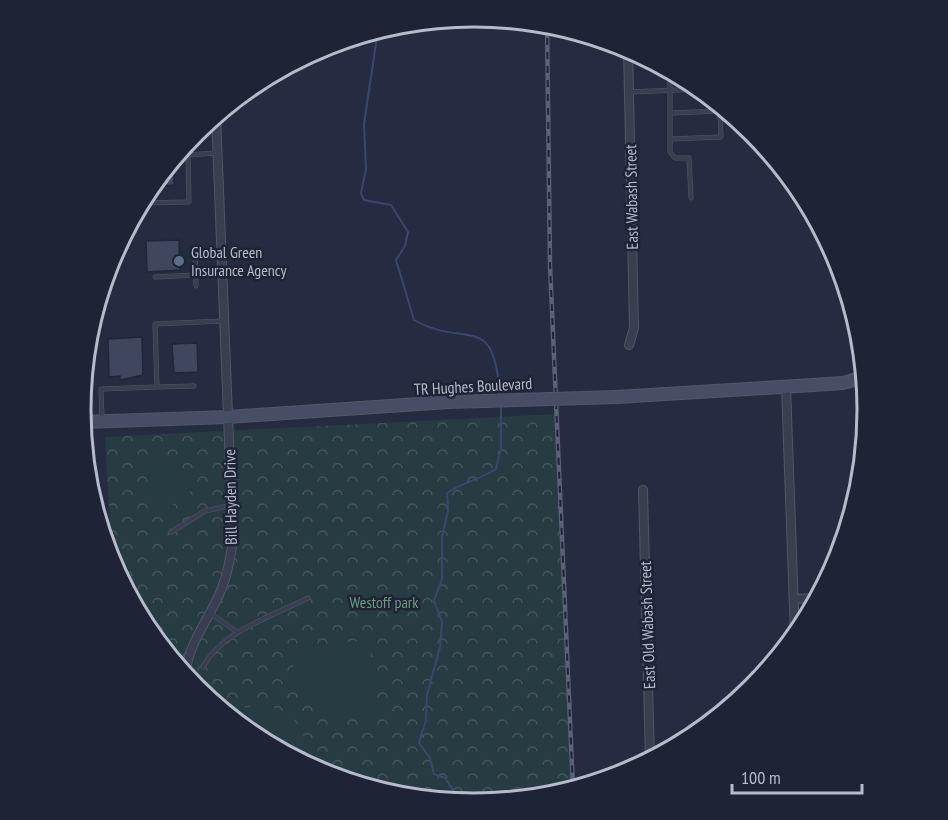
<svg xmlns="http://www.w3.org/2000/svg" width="948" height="820" font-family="'PT Sans Narrow',sans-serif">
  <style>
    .forest { fill: url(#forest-crowns) }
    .garden { fill: #273b42 }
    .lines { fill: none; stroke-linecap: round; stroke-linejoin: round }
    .stream { stroke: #3a476a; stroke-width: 2 }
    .building { fill: #3f475f; stroke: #202638; stroke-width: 1.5 }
    .lane-casing { stroke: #515768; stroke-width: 5 }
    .street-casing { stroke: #515768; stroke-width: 10 }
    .secondary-casing { stroke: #515768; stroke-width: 14 }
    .lane { stroke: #393f50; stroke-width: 4 }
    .street { stroke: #393f50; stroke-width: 8 }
    .secondary { stroke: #474d64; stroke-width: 12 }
    .rail-casing { stroke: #5b6277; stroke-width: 4.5 }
    .rail { stroke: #1e2436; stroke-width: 2; stroke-dasharray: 7; stroke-linecap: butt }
    .secondary-bridge-casing { stroke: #515768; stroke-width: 14; stroke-linecap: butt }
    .secondary-bridge { stroke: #474d64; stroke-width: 12 }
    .service-dot { fill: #5c6f8a; stroke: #1e2436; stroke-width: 2 }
    .labels { text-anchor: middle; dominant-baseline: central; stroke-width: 5; stroke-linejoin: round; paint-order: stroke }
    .street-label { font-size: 16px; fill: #b6bbcb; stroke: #1e2436 }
    .poi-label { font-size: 16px; fill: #b6bbcb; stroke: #1e2436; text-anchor: start }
    .park-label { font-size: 16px; fill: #6c9c7e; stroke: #1e2436 }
    .rim { fill: none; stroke: #b6bbcb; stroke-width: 3 }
  </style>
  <defs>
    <pattern id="forest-crowns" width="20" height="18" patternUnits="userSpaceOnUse" patternTransform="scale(1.5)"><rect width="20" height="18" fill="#273b42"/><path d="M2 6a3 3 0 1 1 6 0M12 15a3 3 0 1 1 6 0" fill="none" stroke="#44555c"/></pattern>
  </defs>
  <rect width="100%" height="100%" fill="#252c41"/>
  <path class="forest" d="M557,414L573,789C406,820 213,752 131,600C125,588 117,576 112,564C108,554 110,539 110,528C108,497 107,467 105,437Z"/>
  <path class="garden" d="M155,457L194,479V488L157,516L152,512L154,506L144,464Z
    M361,640L370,650L377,714L342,716L320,714L305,701L293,676L294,652Z
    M264,705C297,714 305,728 309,761L301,762L255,737L240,725V708Z"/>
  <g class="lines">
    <path class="stream" d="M378,30L364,124L366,169L361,193L364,200L391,205L408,232L405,246L396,260L414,320C468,350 494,309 500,396
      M461,802L445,778L434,774L430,758L419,743L426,720L427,695L440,647L442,622L434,601L442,579V537L448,511L447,493C462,482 480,480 496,469L501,448V405"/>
  </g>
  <path class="building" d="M168,165H174V185L151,186Z
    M179,240L180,270L147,272L146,241Z
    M142,337L143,375L120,380V376L109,377L108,339Z
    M197,343L198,372L174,373L172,344Z"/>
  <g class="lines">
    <g class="lane-casing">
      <path id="lane" d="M670,71V152L675,158H689L691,198
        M630,92L700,89
        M670,139L721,137L720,111L670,113
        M141,203L189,202L188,155L216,153
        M155,277L196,275
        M196,286L195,252L220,250
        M157,387L194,386
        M102,419L101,389L157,387L155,324L223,321
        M171,532L205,511L233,505
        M210,613L237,632
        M203,667C222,631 273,616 308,598"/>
    </g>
    <g class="street-casing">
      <path id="street" d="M628,48L634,328L629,345
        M786,387L795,636
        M643,490L650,760
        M794,599L818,598
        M185,676C188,644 207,622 219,595C227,577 230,559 233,541L216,115"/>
    </g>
    <g class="secondary-casing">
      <path id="secondary" d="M617,397L813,385L843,383L864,377
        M82,422L228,417L448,402"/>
    </g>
    <use href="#lane" class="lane"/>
    <use href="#street" class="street"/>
    <use href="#secondary" class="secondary"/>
    <g class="rail-casing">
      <path id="rail" d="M547,24L550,265L573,789"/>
    </g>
    <use href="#rail" class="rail"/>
    <g class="secondary-bridge-casing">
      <path id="secondary-bridge" d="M448,402L617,397"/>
    </g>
    <use href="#secondary-bridge" class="secondary-bridge"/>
  </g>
  <circle class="service-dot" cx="179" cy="261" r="6"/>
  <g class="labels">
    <g class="street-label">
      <text transform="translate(631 197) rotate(-91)">East Wabash Street</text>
      <text transform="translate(473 386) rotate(-3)">TR Hughes Boulevard</text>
      <text transform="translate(230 497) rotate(-91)">Bill Hayden Drive</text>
      <text transform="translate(647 625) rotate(-92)">East Old Wabash Street</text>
    </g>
    <g class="poi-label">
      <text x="191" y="252">Global Green<tspan x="191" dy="18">Insurance Agency</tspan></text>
    </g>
    <g class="park-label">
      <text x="384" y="602">Westoff park</text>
    </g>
  </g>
  <path d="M0 0H948V820H0ZM91 410a383 383 0 1 1 766 0a383 383 0 1 1-766 0Z" fill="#1e2436" fill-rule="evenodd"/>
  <path class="rim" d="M91 410a383 383 0 1 1 766 0a383 383 0 1 1-766 0Z"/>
  <path d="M732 784v9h130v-9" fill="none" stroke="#b6bbcb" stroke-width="3"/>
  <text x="741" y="784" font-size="18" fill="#b6bbcb" stroke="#1e2436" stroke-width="4.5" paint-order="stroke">100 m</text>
</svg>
